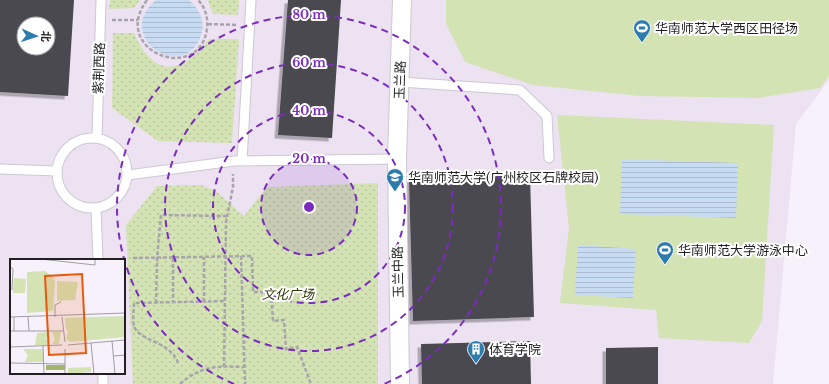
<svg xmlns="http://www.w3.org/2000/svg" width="829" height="384" font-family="'Libre Baskerville','Noto Sans SC',serif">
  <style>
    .built { fill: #ece2f2; fill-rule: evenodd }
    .green { fill: url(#green-dots) }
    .pitch { fill: #d4e3b4 }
    .water { fill: url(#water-rules) }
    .building { fill: #494850; fill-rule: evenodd; filter: url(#shadow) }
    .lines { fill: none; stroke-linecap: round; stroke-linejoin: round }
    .service-casing { stroke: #cdc8d1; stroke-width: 11 }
    .minor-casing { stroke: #cdc8d1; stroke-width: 20 }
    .path { stroke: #a9a5ac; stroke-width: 2.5; stroke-dasharray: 4 2; stroke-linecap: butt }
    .service { stroke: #fff; stroke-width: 9 }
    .minor { stroke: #fff; stroke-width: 18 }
    .ring { fill: none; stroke: #7b2cbf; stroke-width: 2; stroke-dasharray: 7 5 }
    .labels { text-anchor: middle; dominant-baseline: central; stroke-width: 4; stroke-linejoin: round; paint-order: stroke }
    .poi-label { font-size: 13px; fill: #211f22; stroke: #fff; text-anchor: start }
    .street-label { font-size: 13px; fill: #211f22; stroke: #fff }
    .park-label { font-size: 13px; font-style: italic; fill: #2c3700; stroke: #fff }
    .inset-road { fill: none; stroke: #a19da4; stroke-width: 1 }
    .view { fill: #e8590c; fill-opacity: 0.15; stroke: #e8590c; stroke-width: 2 }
    .inset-edge { fill: none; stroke: #211f22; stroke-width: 2 }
    .centre { fill: #7b2cbf; stroke: #fff; stroke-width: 2 }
    .ring-label { font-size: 12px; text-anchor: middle; font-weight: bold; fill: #7b2cbf; stroke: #fff; stroke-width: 4; stroke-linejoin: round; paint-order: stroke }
  </style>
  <defs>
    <pattern id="green-dots" width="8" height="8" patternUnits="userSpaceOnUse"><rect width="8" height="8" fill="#d4e3b4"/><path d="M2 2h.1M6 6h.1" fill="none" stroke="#b6c29a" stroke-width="1.8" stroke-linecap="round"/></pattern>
    <pattern id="water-rules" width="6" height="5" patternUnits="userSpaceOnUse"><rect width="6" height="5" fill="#c7dbf3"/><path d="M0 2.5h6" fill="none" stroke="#abbcd0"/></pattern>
    <filter id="shadow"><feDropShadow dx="-3.5" dy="3.5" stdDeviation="0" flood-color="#0004"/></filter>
  </defs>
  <rect width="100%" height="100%" fill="#f6f1fa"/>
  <path class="built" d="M0,0H829V80L796,124L773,384H0ZM24,24H48V48H24ZM11,260H124V373H11Z"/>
  <path class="green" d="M110,0H140L134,8L109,9Z
    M208,0H239L238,15L213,14Z
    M113,33H134C154,78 181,76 209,39H239L232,143L158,141L112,108Z
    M378,183V384H133L126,225L157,186L201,185L216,191L244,216L267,187Z"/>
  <path class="pitch" d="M446,0H829V76L820,88L758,98L640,96L533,85L465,62L446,24Z
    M557,115L774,125L762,321L749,343L659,338L656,310L560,303L569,228Z"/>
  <path class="water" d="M156,0H189C199,10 206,20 201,35C186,84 111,38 156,0Z
    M622,159L738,163L736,218L620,214Z
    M578,245L636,249L633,298L575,295Z"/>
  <path class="building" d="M0,0H74L68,96L0,92ZM24,24H48V48H24Z
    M288,0H341L332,138L278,135Z
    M530,175L534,317L413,321L409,179Z
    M530,341L531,384H422L421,344Z
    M658,347V384H606V348Z"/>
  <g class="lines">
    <g class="service-casing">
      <path id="service" d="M400,82L520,90L547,116L549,158
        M97,137L101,0
        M57 173a35 35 0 1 1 70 0a35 35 0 1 1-70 0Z
        M242,161L251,0
        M0,169L56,171
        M128,175L234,161L397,159
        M96,208L98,260
        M103,373V384"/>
    </g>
    <g class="minor-casing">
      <path id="minor" d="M400,384L397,159L402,0"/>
    </g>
    <path class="path" d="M147,0C109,51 199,85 207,29C208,18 206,8 198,0
      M112,20H138
      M208,24L237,25
      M241,256L245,384
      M133,258L252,256L253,292H271L273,321L284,320L286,349L297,347L311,384
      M173,258V302
      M204,302V257
      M156,303L157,258L161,215L227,216
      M178,363C171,341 138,341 134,326C132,319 134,310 134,303L225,301
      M224,367L226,222L233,187V174
      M180,384C202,365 217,366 244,367"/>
    <use href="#service" class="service"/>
    <use href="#minor" class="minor"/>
  </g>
  <circle cx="309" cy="207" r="48" fill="#7b2cbf" fill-opacity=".12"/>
  <g class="ring">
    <circle cx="309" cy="207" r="48"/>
    <circle cx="309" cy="207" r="96"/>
    <circle cx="309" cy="207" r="144"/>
    <path d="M234 384A192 192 0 1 1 384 384"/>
  </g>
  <defs>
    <g id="stadium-pin" transform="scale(0.9)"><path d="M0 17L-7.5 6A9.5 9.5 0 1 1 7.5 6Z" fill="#2e7cae" stroke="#fff"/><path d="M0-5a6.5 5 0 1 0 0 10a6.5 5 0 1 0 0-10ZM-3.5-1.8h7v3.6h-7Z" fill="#fff"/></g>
    <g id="university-pin" transform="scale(0.9)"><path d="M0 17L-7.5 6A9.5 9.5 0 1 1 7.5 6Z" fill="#2e7cae" stroke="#fff"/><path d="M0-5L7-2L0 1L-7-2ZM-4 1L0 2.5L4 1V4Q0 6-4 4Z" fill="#fff"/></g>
    <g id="building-pin" transform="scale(0.9)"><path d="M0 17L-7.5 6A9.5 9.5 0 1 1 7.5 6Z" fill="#2e7cae" stroke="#fff"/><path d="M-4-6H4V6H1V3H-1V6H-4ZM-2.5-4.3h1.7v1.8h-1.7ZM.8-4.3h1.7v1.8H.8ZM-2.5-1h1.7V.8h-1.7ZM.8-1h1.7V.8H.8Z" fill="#fff"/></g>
  </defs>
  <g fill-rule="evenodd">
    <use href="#stadium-pin" x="642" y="28"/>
    <use href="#university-pin" x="395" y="177"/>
    <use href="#stadium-pin" x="665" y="250"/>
    <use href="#building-pin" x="476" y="349"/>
  </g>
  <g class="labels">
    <g class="poi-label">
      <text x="655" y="28">华南师范大学西区田径场</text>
      <text x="408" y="177">华南师范大学(广州校区石牌校园)</text>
      <text x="678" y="250">华南师范大学游泳中心</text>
      <text x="489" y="349">体育学院</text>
    </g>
    <g class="street-label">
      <text transform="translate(99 68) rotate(-88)">紫荆西路</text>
      <text transform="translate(400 80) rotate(-88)">玉兰路</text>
      <text transform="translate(398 272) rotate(-91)">玉兰中路</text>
    </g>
    <g class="park-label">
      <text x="288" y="294">文化广场</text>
    </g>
  </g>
  <g transform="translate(10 259)">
    <rect width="115" height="115" fill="#f6f1fa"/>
    <path d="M115,57V78L60,83L56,80L58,72L56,70L55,59ZM39,73L36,79L39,86H25L27,74ZM42,73H51L49,85H42L45,80ZM13,90H33V103H15L18,96ZM81,108V113L58,115V109Z" fill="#d4e3b4"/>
    <path d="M36,106H55V111H36Z" fill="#a2b66e"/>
    <path d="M35,12L43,18L45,23L43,52L17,54V13ZM4,19L16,20L15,34H3ZM47,22L68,23L65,41L47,42Z" fill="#d4e3b4"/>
    <path class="inset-road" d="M30,0L85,6V0M0,8L3,10L2,31M0,58L115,54M4,58V72M18,58L19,72M45,58V46L51,43M52,58L55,83M0,72H53M102,82L105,115M81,84L84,115M58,86L115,81M33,87L34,115M0,88L52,86M55,90V115M103,97L115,96M0,104L55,105"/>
    <path class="view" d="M72,15L76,94L39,96L35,17Z"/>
    <rect width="115" height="115" class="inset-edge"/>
  </g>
  <circle cx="309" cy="207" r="6" class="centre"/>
  <g class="ring-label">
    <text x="309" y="19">80 m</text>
    <text x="309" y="67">60 m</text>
    <text x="309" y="115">40 m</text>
    <text x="309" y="163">20 m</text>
  </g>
  <g transform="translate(36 36) rotate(93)"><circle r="19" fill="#ffffff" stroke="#a6a5a7"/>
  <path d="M0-3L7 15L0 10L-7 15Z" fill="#2e7cae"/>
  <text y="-6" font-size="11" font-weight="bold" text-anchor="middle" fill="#211f22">北</text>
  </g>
</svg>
